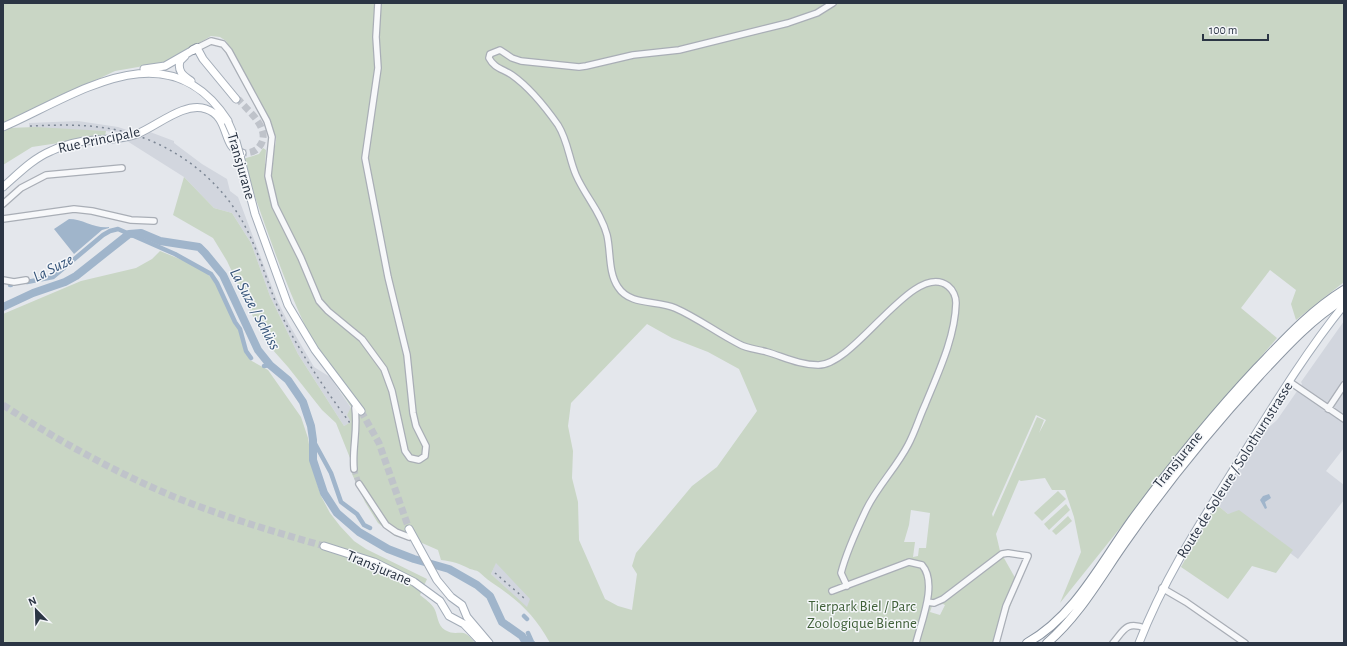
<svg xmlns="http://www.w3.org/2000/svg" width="1347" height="646" font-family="'Alegreya Sans',sans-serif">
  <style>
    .built { fill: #d2d6de }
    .green { fill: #c9d6c5; fill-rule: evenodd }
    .water { fill: #a0b5cb }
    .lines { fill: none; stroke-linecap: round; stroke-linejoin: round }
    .canal { stroke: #a0b5cb; stroke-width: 4.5 }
    .river { stroke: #a0b5cb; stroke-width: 8 }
    .minor-tunnel { stroke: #bfc3ca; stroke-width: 5.5; stroke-dasharray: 5.5 3; stroke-linecap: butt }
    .major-tunnel { stroke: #bfc3ca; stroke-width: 7; stroke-dasharray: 7 3.5; stroke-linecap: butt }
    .minor-casing { stroke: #a9aeb6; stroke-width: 8 }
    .major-casing { stroke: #a3acb8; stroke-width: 9 }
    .highway-casing { stroke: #8b95a2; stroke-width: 10 }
    .minor { stroke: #f7f8fa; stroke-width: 5.5 }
    .major { stroke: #fff; stroke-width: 7 }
    .highway { stroke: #fff; stroke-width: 8 }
    .rail { stroke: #7d8795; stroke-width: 1.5; stroke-dasharray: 2 4; stroke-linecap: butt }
    .major-bridge-casing { stroke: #a3acb8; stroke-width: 9; stroke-linecap: butt }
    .major-bridge { stroke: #fff; stroke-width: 7 }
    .labels { text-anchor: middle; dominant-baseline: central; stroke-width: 3; stroke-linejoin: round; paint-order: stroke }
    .street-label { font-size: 15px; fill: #2b3544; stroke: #f4f6f9 }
    .park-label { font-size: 15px; fill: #406039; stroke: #f4f6f9 }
    .water-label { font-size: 16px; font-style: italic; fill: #355479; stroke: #f4f6f9 }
  </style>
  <rect width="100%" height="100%" fill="#e4e7ec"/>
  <path class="built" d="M78,121L118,127L142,135L150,132L174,141V143L202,164L227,179L230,191L238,197L277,300L289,324L314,367L330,377L351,408L347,415L352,422L344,426L298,354L270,296L251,243L232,213L214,208L184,177L127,141L125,134L106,131L29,128V123Z
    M1344,321V448L1326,471L1344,485V500L1298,559L1290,553L1292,550L1280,541L1234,513L1228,514L1216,504L1269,427L1277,420L1302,384L1301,382Z
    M496,562L531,599L527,608L491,574Z"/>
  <path class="green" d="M3,3H1344V282L1296,320L1291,304L1296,290L1270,270L1241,308L1277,338L1201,427L1060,603L1081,552L1074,517L1065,490H1052L1045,478L1021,481L1019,480L996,534L1000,551L1018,583L998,643H550C534,614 518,600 491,582C486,579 483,575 479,572C476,570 473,570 470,569C461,564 452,561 441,560L438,550L422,543L395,536L378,523L365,502L352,474V463L336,423L322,410L288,367L264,340L227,261L213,238L173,215L184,177L214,208L232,213L251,243L270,296L298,354L344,426L351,422L347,415L351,407C301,335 275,253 246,171L243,159L259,154L263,148L266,150L265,164L271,161C272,154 277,144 276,137L226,41L220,37L211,36L167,62L115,71L3,124ZM647,324L672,338L708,352L739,369L757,411L717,467L692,486L636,553L632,566L637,574L632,610L618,606L605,599L579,540L578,502L572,478L573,451L568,426L571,403ZM1036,415L1046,420L1039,433L1044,420L1037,417L993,517L992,514ZM911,510L930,513L926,548H919L918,556L913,557L915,542H904L909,525ZM496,563L530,599L527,607L491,574ZM943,604L945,605L940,615L930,612L932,606Z
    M35,127L106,131L105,136L32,147L3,165V131L8,128Z
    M160,251L202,268L215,282L240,330L244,350L250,360L268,370L301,417L308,438L313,470L321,496L330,513L340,526L354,541L366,549L427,579L420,595C425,599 431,603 434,608C438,615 437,625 445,630C459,638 462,625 475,643H3V314L81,281L136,268L152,259Z
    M1058,491L1066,499L1042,521L1034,513Z
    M1066,504L1070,510L1049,530L1044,524Z
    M1216,504L1228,514L1239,510L1293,550L1276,573L1252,566L1228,599L1181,567Z
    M1068,516L1072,521L1056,535L1052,531Z"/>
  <path class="water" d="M69,219C83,219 95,229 109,227V228L102,230L74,254L54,229Z
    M1269,494L1271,498L1265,502L1267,508L1265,509L1260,500L1263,496Z"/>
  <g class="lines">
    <path class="canal" d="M27,282L53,277L103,235L110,231L118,229L175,254L211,274L217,283L235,322L240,329L246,351L251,358
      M10,285H11
      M264,366L270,365
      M313,440L331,473L341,502L357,514L364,525L370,528
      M524,616L527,619
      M528,633L532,642
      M522,636L533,643"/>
    <path class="river" d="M3,307L33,293L65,282L76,276L129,234L141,233L160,241L199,247L205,253L223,275L258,350L270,365L288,380L303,402L311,426L313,440V460L324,493L337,513L359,532L388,549L414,559L449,569L477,585L490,596L502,622L522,636L526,643"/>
    <path class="minor-tunnel" d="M354,469L359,484"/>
    <path class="major-tunnel" d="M236,99L239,100C248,111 273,130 259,147C255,152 249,153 243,153
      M3,405C59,441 116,473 177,498C225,517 274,532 324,546
      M361,411L379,443L409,529"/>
    <g class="minor-casing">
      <path id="minor" d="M833,3L817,13L788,23L679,50L633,55L586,66L579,67L521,61L512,58L500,50L490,54L489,58C494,68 503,69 512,75C529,87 546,108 558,125C568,141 569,159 576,175C585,196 601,212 607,235C611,252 608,272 618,287C630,306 657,300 675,308C698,318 717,333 739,344C748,349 757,349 767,352C784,357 800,365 818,365C855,366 914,259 948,286C953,290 956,297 956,303C955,338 938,373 925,405C919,418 915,432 908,445C896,468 877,487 866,510C857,529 846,553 841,573L847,586
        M197,48L211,41L223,44L229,51L267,121L272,137L268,176L275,206L301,258L319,301L328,311L362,339L384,369L392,391L405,451L410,458L419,460L425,456L426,446L416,426L413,413L407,355L388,277L365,158L378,68L376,37L378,3
        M3,204L21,188L46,175L122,168
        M3,219L74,209L92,211L131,220L154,221
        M3,280L14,282L26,280
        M1290,382L1344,419
        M1328,409L1344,385
        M354,469C352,448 358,431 355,408
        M359,484L386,525L396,532L409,537
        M1162,588L1186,602L1245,643
        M832,591L909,562L922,565C938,583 921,622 916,643
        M927,602L934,603L943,599L1002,554L1008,553L1028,556L1006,606L996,643
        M1113,643C1124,630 1126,621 1145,628"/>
    </g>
    <g class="major-casing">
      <path id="major" d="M197,48L203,59L236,99
        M185,56L180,61C177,72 184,76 191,81
        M144,69L165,66L193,50
        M3,127C76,95 168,27 228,121
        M240,156L255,214L288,305L315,350L361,411
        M3,187C18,174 32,159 51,151C65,144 80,141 95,140C109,139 124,139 137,134C157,126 185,101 206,109C231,117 221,148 242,153
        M409,529L437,580L451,597L462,605L467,617L489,643
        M324,546L374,562L414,582L440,601L449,616L464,624L482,643
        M1139,643C1164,578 1202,520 1239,461C1272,408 1305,353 1344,305"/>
    </g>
    <g class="highway-casing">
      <path id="highway" d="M193,50L197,48
        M1027,643C1075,616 1101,563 1132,520C1171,467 1212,416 1257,368C1284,340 1310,311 1344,290
        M1047,643C1081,614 1102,574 1128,538C1168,481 1212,427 1259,376C1285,348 1311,319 1344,299"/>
    </g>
    <use href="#minor" class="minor"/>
    <use href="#major" class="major"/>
    <use href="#highway" class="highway"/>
    <path class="rail" d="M30,126C55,125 81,124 106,128C165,137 219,175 246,228C260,255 267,283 279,310C298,350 324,388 350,423
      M495,573L524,598"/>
    <g class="major-bridge-casing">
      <path id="major-bridge" d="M228,122L235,138L240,156"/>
    </g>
    <use href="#major-bridge" class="major-bridge"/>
  </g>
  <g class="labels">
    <g class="street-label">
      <text transform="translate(99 140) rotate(-12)">Rue Principale</text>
      <text transform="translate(241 166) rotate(74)">Transjurane</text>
      <text transform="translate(1178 460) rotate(-51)">Transjurane</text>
      <text transform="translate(1235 470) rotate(-58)">Route de Soleure / Solothurnstrasse</text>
      <text transform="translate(379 568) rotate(23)">Transjurane</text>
    </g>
    <g class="park-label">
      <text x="862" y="606">Tierpark Biel / Parc<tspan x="862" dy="17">Zoologique Bienne</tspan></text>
    </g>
    <g class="water-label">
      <text transform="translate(53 268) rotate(-27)">La Suze</text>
      <text transform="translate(255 309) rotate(62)">La Suze / Schüss</text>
    </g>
  </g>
  <rect width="1347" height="646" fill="none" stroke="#2b3544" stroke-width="8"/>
  <g transform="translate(36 610) rotate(337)" stroke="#f4f6f9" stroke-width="3" paint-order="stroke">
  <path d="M0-3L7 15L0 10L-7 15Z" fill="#2b3544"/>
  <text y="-6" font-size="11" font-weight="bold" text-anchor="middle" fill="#2b3544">N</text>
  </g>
  <path d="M1203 34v6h65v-6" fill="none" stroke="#2b3544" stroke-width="2"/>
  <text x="1209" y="34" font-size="12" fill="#2b3544" stroke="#f4f6f9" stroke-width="3" paint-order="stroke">100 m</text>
</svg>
